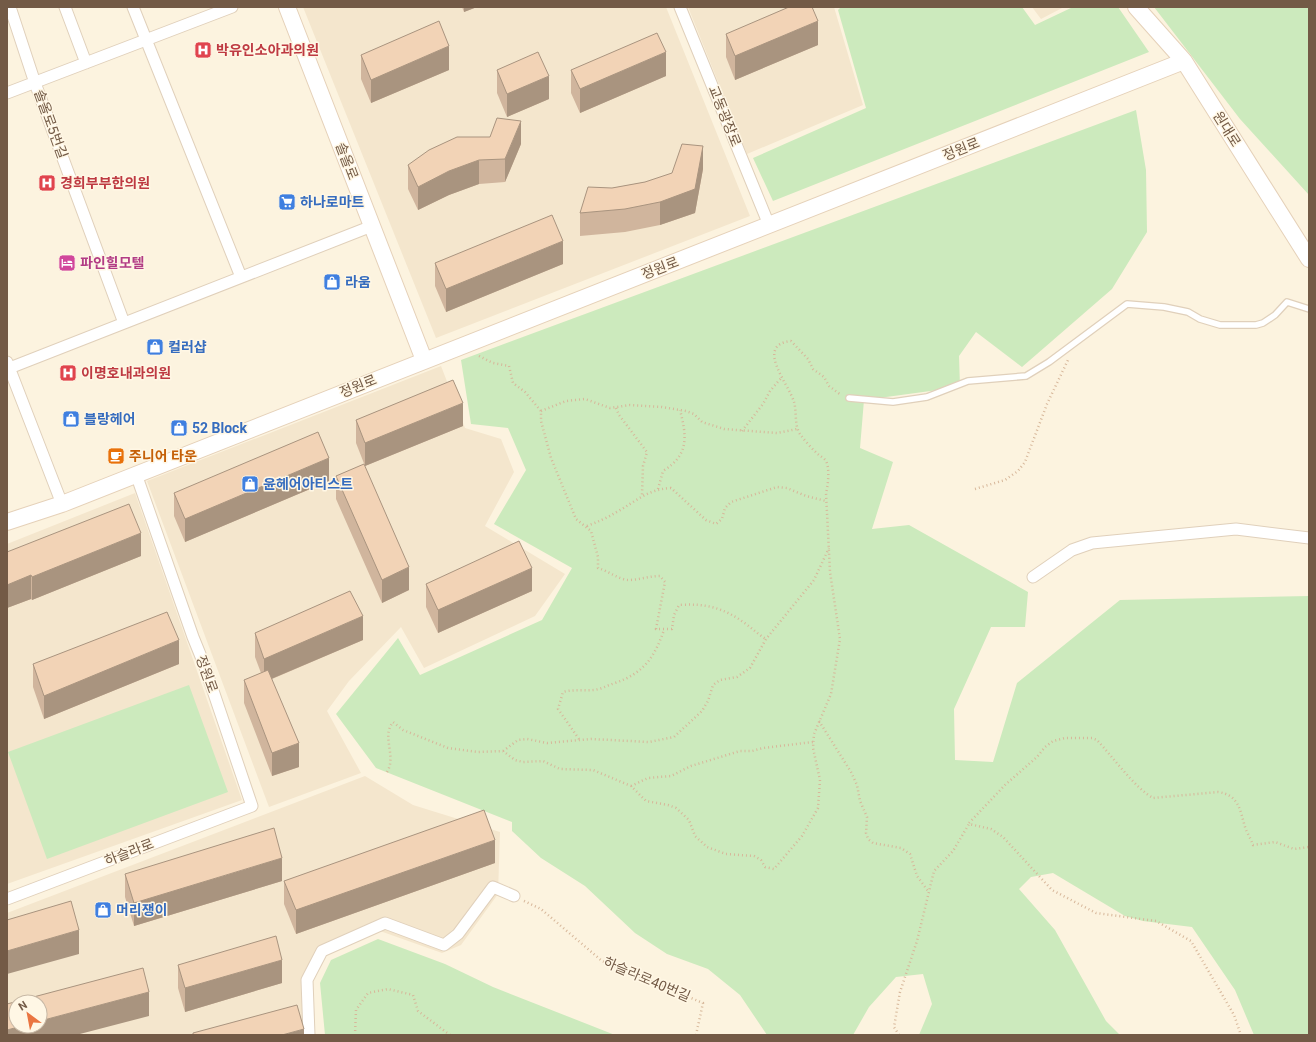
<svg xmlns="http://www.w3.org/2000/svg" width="1316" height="1042" font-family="Roboto,'Noto Sans KR',sans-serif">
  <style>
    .residential { fill: #f4e6cd; fill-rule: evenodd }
    .green { fill: #cceabd }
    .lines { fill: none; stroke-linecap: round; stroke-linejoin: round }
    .lane-casing { stroke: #e0d0bb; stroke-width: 8 }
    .street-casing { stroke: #e0d0bb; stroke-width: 13 }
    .secondary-casing { stroke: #e5d1b9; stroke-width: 18 }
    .path { stroke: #d7b79a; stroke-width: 2.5; stroke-dasharray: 1 3; stroke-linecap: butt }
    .lane { stroke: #fff; stroke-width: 5.5 }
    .street { stroke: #fff; stroke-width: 11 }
    .secondary { stroke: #fff; stroke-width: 16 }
    .wall { fill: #d0b59d }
    .shaded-wall { fill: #a9947f }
    .building { fill: #f2d3b6; stroke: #a9947f }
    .labels { text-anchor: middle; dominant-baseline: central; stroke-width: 3; stroke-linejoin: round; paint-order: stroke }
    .health-label { font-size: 14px; font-weight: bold; fill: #be3a42; stroke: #fff7e5; text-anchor: start }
    .street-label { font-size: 14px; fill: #735a46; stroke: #fff7e5 }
    .shop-label { font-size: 14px; font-weight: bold; fill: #366cbe; stroke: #fff7e5; text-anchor: start }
    .hotel-label { font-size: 14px; font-weight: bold; fill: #b23c85; stroke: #fff7e5; text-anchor: start }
    .food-label { font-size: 14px; font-weight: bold; fill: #c56008; stroke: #fff7e5; text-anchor: start }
  </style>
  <rect width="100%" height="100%" fill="#fcf3df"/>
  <path class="residential" d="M303,7H666L750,216L436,338Z
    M688,7H834L863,105L747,154Z
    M1032,7H1064L1041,19Z
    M441,366L465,428L501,439L514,472L485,526L565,574L535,616L424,668L401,627L349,681L327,711L361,773L269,807L147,481Z
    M135,493L242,800L7,884V544Z
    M365,776L413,805L500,832L498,894L461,945L442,953L380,931L348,943L325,954L313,978L315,1035H7V913ZM16,1002H40V1026H16Z"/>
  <path class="green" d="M841,7H1022L1035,25L1073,7H1118L1149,52L773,201L753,158L866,108L838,10Z
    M1154,7H1309V195L1240,119Z
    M1136,110L1146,170L1147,232L1112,289L1022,367L976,332L959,356L960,387L864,400L860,448L893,462L872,529L909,525L1028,592L1025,627H991L954,709L955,760L993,762L1017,683L1120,600L1309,596V1035H1254L1235,990L1192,927L1143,921L1125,916L1053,873L1031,877L1019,889L1055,930L1106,1021L1120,1035H919L932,1004L923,974L896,977L869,1007L853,1035H767L740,995L708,969L667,954L635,933L585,886L541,858L512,831V822L376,768L336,714L398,638L420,675L542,620L572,568L494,524L526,470L508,428L471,424L461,360Z
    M189,685L228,792L47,859L8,752Z
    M378,939L445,964L493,987L615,1035H325L320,983L331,960Z"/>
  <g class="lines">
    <g class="lane-casing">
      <path id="lane" d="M849,398L893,402L927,397L968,381L1026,376L1049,362L1127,304L1164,307L1188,312L1200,319L1220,325H1256L1263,323L1275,315L1287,302L1309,309"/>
    </g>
    <g class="street-casing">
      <path id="street" d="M10,7L35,83L124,323
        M65,7L86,63
        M133,7L241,277
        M680,7L769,225
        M7,93L232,7
        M7,362L62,504
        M7,369L372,226
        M1033,577L1072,550L1092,543L1236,529L1309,538
        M7,899L252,806L204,664L193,637L136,474
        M309,1035L307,980L322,951L385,923L444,945L458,934L493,887L514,896"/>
    </g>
    <g class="secondary-casing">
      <path id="secondary" d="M287,7L424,360
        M1136,7L1184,61L1309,259
        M7,522L62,504L1184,61"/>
    </g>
    <path class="path" d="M479,356L493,363L509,366L513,383L525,392L541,411V421L551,458L576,519L591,531L598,557V568C608,571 618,579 628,580C639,580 649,576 660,576L665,582L656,629H672L674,615L679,605C706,603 724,608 746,624C753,629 759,635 766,639
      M616,408L619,415L647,452L643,466L642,495
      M541,411L566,401L585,399L610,408L630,405L662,407L686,411L694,414L702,422L724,429L777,433L797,429
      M742,431L763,404L770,391L782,377
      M658,489L663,471C689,455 687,437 680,410
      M975,489L1005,480L1018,471L1025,462L1047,404L1068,360
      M587,526C597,522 607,518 615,513C635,502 648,489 671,488L706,520L716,524L722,519L725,508L731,502L777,487L787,488L806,496L826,501
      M819,721L851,772L857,785L860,801L867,817L866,833L868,839L873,843L901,848L910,854L917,876L928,891
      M579,739L558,709L563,692C574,689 584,691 594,690C602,689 608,685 615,683C644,673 654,658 664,630
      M503,751L518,740L527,739L547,743L591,739L649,742L674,737L702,711L708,701L713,685L720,680L737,677L750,668L766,639L814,580L829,548
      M387,772C397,756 381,737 393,722L403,730L448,748L478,752L503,751L515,760L523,762L543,761L560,769L593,770L631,786L646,801L668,805L676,808L689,820L695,836L707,847L726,854L754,856L761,860L765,867L774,869L802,836L818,808L820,780L813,748L814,734L831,694L840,639L830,572L826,493C828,486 830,468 826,461C824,458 820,456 819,455C812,449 805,441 800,434C794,425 797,412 794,402C789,384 754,345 791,341L808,359L813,369L824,377L829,386L841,395
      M631,786L648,778L671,776L691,766L740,751H752L763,748L813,742
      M969,823L1005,785L1037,757L1045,747L1053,741L1065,738H1092L1097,740C1112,756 1135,788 1153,798L1218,792C1239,795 1240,810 1245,827C1247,833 1251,839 1253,845L1275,842L1294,849L1309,847
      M524,901L541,909L602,961L703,1003L696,1035
      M355,1035L356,1010L368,993L388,989L413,995L418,1011L450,1035
      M899,1035L894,1027L900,992L917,941L934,871L953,851L969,824L991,829L1003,837L1052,890L1096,913L1156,921L1191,941L1234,1015L1241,1035"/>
    <use href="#lane" class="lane"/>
    <use href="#street" class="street"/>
    <use href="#secondary" class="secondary"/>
  </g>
  <path class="wall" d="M462,7H477L464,12Z
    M726,34L818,45L735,80L726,57Z
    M361,55L449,70L371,103L361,79Z
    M497,70L549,99L507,117L497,93Z
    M571,70L666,76L580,113L571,93Z
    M521,144L505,182L479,184L449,195L418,210L408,189V165Z
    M703,169L695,213L660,225L625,232L580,236V213L612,188L645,182Z
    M435,263L563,264L446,312L435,286Z
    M356,420L463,426L365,466L356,443Z
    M336,476L409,590L382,603L336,499Z
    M329,481L185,542L174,516V493Z
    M7,552L141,556L32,600L31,599L7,608Z
    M426,584L532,591L438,633L426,607Z
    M255,633L363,640L272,679L299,767L272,776L244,703V680L261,673L255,657Z
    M33,664H179L44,719L33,687Z
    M495,863L296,934L284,904V881Z
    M125,874L282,881L134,926L125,897Z
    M178,965L282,983L185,1012L178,988Z"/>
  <path class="shaded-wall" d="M464,7H477L464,12Z
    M818,21V45L735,80V56Z
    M449,46V70L371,103V80Z
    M666,52V76L580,113V89Z
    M549,76V99L507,117V94Z
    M521,121V144L505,182V159Z
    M703,146V169L695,213L660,225V202Z
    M479,160V184L449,195L418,210V187L449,171Z
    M563,241V264L446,312V289Z
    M463,403V426L365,466V443Z
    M329,458V481L185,542V519Z
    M141,533V556L32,600V577Z
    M409,567V590L382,603V580Z
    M532,568V591L438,633V610Z
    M31,575V599L7,608V585Z
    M363,616V640L264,682V659Z
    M179,640V664L44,719V696Z
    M299,743V767L272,776V753Z
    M495,840V863L296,934V910Z
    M282,858V881L134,926V903Z
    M79,930V954L7,974V951Z
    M282,960V983L185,1012V988Z
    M149,992V1016L76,1035H7V1030L22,1026H40V1021Z
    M304,1029V1035H282Z"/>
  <path class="building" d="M789,7H812L818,21L735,56L726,34Z
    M439,21L449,46L371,80L361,55Z
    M657,33L666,52L580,89L571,70Z
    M538,52L549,76L507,94L497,70Z
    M497,118L521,121L505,159L479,160L449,171L418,187L408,165L429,150L457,137H490Z
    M682,144L703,146L695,189L660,202L625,209L580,213L588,187L612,188L645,182L672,173Z
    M552,215L563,241L446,289L435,263Z
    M453,380L463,403L365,443L356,420Z
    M318,432L329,458L185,519L174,493Z
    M364,464L409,567L382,580L336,476Z
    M129,504L141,533L32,577L31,575L7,585V552Z
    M519,541L532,568L438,610L426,584Z
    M350,591L363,616L264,659L255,633Z
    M167,612L179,640L44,696L33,664Z
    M268,670L299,743L272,753L244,680Z
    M484,810L495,840L296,910L284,881Z
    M274,828L282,858L134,903L125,874Z
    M71,901L79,930L7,951V920Z
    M276,936L282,960L185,988L178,965Z
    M143,968L149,992L40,1021V1002H16V1026H22L7,1030V1004Z
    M297,1005L304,1029L282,1035H193V1033Z"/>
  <defs>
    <g id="hospital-square" transform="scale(0.9)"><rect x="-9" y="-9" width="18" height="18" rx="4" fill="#e0444e" stroke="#fff7e5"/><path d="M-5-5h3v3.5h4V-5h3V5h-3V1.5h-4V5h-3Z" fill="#fff"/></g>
    <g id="supermarket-square" transform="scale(0.9)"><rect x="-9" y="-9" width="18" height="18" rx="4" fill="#3f7fe0" stroke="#fff7e5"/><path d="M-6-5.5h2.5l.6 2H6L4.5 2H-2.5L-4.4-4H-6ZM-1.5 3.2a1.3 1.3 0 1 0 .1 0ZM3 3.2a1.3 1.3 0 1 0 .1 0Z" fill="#fff"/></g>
    <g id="hotel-square" transform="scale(0.9)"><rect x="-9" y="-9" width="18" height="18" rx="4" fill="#d1479c" stroke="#fff7e5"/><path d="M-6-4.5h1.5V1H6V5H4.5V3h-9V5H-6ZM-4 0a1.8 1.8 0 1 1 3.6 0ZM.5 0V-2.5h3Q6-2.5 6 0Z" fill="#fff"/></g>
    <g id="shop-square" transform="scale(0.9)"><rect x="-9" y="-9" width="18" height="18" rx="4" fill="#3f7fe0" stroke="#fff7e5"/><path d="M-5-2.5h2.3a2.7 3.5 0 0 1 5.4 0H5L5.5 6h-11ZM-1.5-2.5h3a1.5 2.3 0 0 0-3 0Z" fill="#fff"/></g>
    <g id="cafe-square" transform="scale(0.9)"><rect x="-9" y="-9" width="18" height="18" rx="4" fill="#e8710a" stroke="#fff7e5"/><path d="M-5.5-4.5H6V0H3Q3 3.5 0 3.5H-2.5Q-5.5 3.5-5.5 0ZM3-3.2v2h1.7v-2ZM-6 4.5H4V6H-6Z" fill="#fff"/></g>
  </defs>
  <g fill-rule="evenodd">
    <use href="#hospital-square" x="203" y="50"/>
    <use href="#hospital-square" x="47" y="183"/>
    <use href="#supermarket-square" x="287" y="202"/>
    <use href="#hotel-square" x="67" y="263"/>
    <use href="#shop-square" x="332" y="282"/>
    <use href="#shop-square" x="155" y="347"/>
    <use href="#hospital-square" x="68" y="373"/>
    <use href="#shop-square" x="71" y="419"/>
    <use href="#shop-square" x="179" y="428"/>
    <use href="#cafe-square" x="116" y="456"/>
    <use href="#shop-square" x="250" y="484"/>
    <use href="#shop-square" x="103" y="910"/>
  </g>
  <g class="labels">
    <g class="health-label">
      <text x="216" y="50">박유인소아과의원</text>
      <text x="60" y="183">경희부부한의원</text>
      <text x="81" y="373">이명호내과의원</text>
    </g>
    <g class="street-label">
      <text transform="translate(725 116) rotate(68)">교동광장로</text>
      <text transform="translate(51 124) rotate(70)">솔올로5번길</text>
      <text transform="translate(1227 129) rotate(58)">원대로</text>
      <text transform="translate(961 149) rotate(-22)">정원로</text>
      <text transform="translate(347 161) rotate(69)">솔올로</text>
      <text transform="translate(660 268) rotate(-21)">정원로</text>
      <text transform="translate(358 386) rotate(-22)">정원로</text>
      <text transform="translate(207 674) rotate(70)">정원로</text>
      <text transform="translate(129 852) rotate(-21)">하슬라로</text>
      <text transform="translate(647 979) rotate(23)">하슬라로40번길</text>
    </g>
    <g class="shop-label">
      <text x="300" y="202">하나로마트</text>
      <text x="345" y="282">라움</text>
      <text x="168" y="347">컬러샵</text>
      <text x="84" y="419">블랑헤어</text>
      <text x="192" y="428">52 Block</text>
      <text x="263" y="484">윤헤어아티스트</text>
      <text x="116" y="910">머리쟁이</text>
    </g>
    <g class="hotel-label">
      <text x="80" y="263">파인힐모텔</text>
    </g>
    <g class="food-label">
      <text x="129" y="456">주니어 타운</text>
    </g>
  </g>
  <rect width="1316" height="1042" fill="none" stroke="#735a46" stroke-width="16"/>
  <g transform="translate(28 1014) rotate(328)"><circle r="19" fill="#fff7e5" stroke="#c7b8a5"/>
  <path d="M0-3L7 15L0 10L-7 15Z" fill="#ea7540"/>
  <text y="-6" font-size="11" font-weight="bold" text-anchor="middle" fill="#735a46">N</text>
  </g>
</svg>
